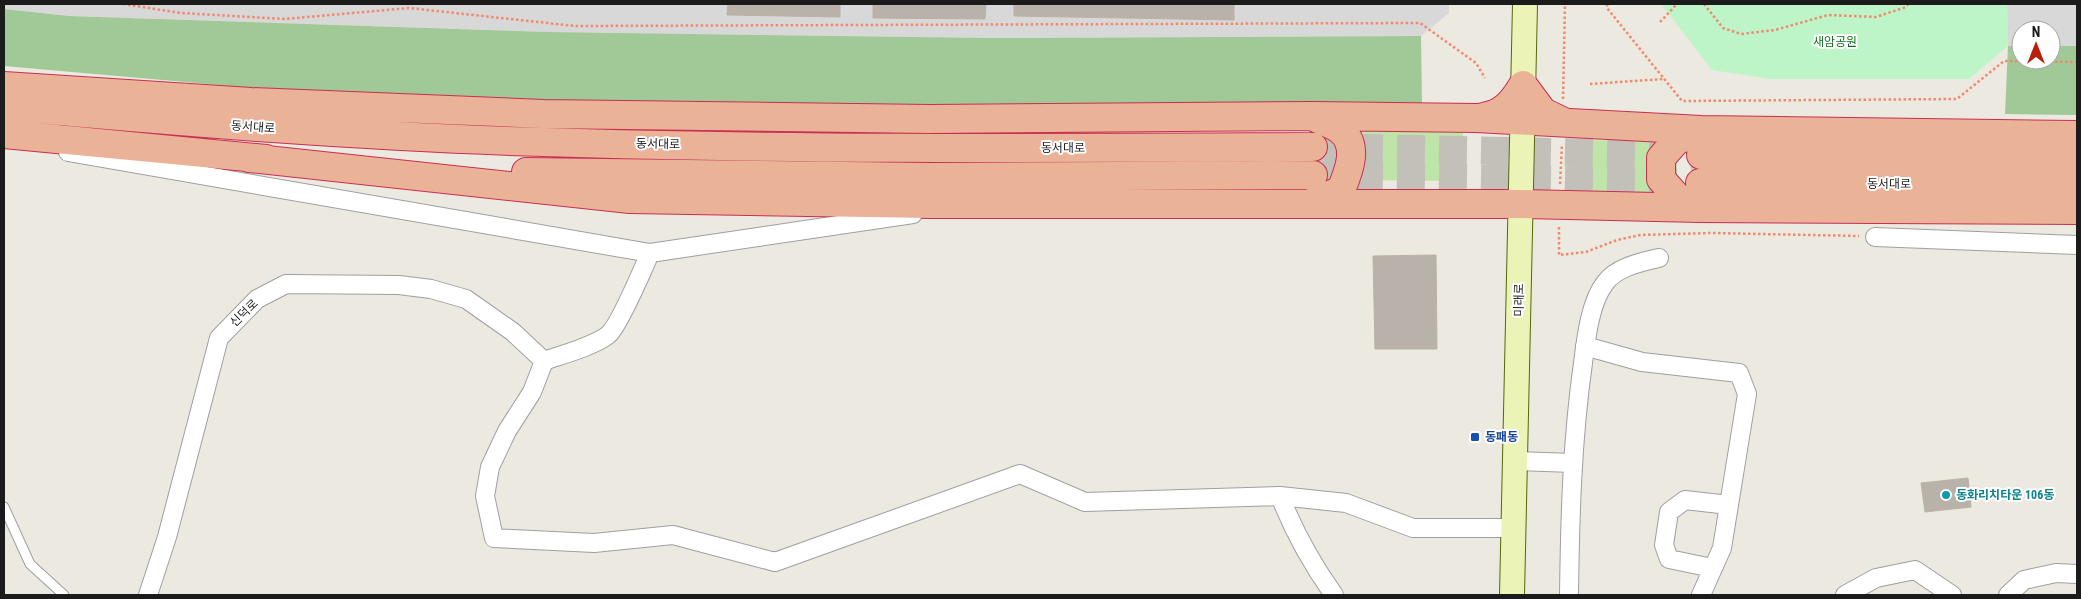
<svg xmlns="http://www.w3.org/2000/svg" width="2081" height="599" font-family="'Roboto Condensed','Noto Sans KR',sans-serif">
  <style>
    .residential { fill: #d9d8d8 }
    .grass { fill: #bfe4a8 }
    .forest { fill: #a1c997 }
    .park { fill: #bef5c8 }
    .building { fill: #b8b2aa; stroke: #bcb1a4 }
    .lines { fill: none; stroke-linecap: round; stroke-linejoin: round }
    .trunk-tunnel { stroke: #c2c0b9; stroke-width: 28; stroke-dasharray: 28 14; stroke-linecap: butt }
    .service-casing { stroke: #9f9f9f; stroke-width: 11 }
    .minor-casing { stroke: #9f9f9f; stroke-width: 20 }
    .secondary-casing { stroke: #54680b; stroke-width: 26 }
    .trunk-casing { stroke: #c92e53; stroke-width: 30 }
    .path { stroke: #f0896d; stroke-width: 2.5; stroke-dasharray: 2.5 2.5; stroke-linecap: butt }
    .service { stroke: #fff; stroke-width: 9 }
    .minor { stroke: #fff; stroke-width: 18 }
    .secondary { stroke: #ebf4b6; stroke-width: 24 }
    .trunk { stroke: #eab297; stroke-width: 28 }
    .transit-dot { fill: #1a4fb4; stroke: #fff; stroke-width: 2 }
    .culture-dot { fill: #0f9aa8; stroke: #fff; stroke-width: 2 }
    .labels { text-anchor: middle; dominant-baseline: central; stroke-width: 4; stroke-linejoin: round; paint-order: stroke }
    .park-label { font-size: 12px; fill: #127023; stroke: #fff }
    .street-label { font-size: 12px; fill: #1b1b1b; stroke: #fff }
    .transit-label { font-size: 12px; font-weight: bold; fill: #164399; stroke: #fff; text-anchor: start }
    .culture-label { font-size: 12px; font-weight: bold; fill: #0d838f; stroke: #fff; text-anchor: start }
  </style>
  <rect width="100%" height="100%" fill="#ece9e0"/>
  <path class="residential" d="M4,4H1449V13L1421,36L993,38L547,32L69,16L4,9Z
    M2007,4H2077V46H2051V30H2021V46H2008Z"/>
  <path class="grass" d="M1350,125L1463,130V181L1360,180Z
    M1571,140L1654,141L1650,156L1663,202L1570,200Z"/>
  <path class="forest" d="M4,9L69,16L548,32L993,38L1421,36L1422,105L547,104L299,92L4,66Z
    M2008,46H2021V60H2051V46H2077V115L2005,114Z"/>
  <path class="park" d="M1661,4H2007L2008,46L1969,79H1770L1712,70Z"/>
  <path class="building" d="M728,4H840V17L727,15Z
    M873,4H986L985,19L873,18Z
    M1014,4H1234V20L1014,16Z
    M1436,255L1437,349H1375L1373,256Z
    M1968,478L1971,507L1925,512L1921,483Z"/>
  <g class="lines">
    <path class="trunk-tunnel" d="M1313,147L1701,155
      M1313,175L1700,183"/>
    <g class="service-casing">
      <path id="service" d="M4,507L30,564L64,595"/>
    </g>
    <g class="minor-casing">
      <path id="minor" d="M68,152L650,253L913,214
        M1875,237L2077,245
        M1585,346L1642,362L1739,373L1747,394L1729,505L1722,548L1701,595
        M544,361L532,392L507,431L490,467L485,496L494,538L594,543L673,535L775,562L1020,474L1085,502L1280,496L1346,503L1413,528H1515
        M544,361C561,355 594,346 608,335C619,326 643,269 650,253
        M1516,461L1573,463
        M1280,496C1294,532 1312,564 1334,595
        M1712,568L1669,559L1664,545L1669,512L1685,500L1729,505
        M148,595L167,537L219,338L257,299L286,284L399,285L431,289L466,299L513,332L544,361
        M1569,595C1570,518 1572,440 1583,363C1586,339 1590,302 1605,283C1616,267 1642,262 1659,258
        M1845,595L1876,578L1915,570L1952,595
        M2008,595L2024,580L2056,573L2077,574"/>
    </g>
    <g class="secondary-casing">
      <path id="secondary" d="M1512,595L1525,4"/>
    </g>
    <g class="trunk-casing">
      <path id="trunk" d="M4,86L251,102L544,114L930,119L1313,116L1476,118L1701,130L2077,135
        M4,106C183,122 363,137 543,142C799,150 1057,148 1313,147
        M1483,117C1503,114 1512,103 1523,85L1543,112L1562,121
        M4,134L266,159
        M1701,155L2077,158
        M249,158L630,199L930,204H1520L1700,208L2077,210
        M526,172L929,177L1313,175
        M1700,183L2077,186
        M1313,202L1341,190C1349,171 1360,144 1339,129C1332,124 1322,121 1314,117
        M1700,208L1677,197L1661,179V158L1676,141L1701,130"/>
    </g>
    <path class="path" d="M123,4L181,13L285,19L409,8L575,26L1420,23L1476,63L1485,78
      M1607,4V8L1682,101L1957,99L2004,61L2077,62
      M1704,4L1723,28L1741,34L1775,30L1828,15L1876,17L1906,7L1908,4
      M1660,22L1677,4
      M1590,84L1663,79
      M1563,99L1565,4
      M1560,184L1562,144
      M1559,227V255L1586,252L1617,240L1640,235L1712,233L1859,236"/>
    <use href="#service" class="service"/>
    <use href="#minor" class="minor"/>
    <use href="#secondary" class="secondary"/>
    <use href="#trunk" class="trunk"/>
  </g>
  <rect class="transit-dot" x="1470" y="432" width="10" height="10" rx="2.5"/>
  <circle class="culture-dot" cx="1946" cy="495" r="5"/>
  <g class="labels">
    <g class="park-label">
      <text x="1835" y="42">새암공원</text>
    </g>
    <g class="street-label">
      <text transform="translate(253 127) rotate(4)">동서대로</text>
      <text transform="translate(658 144) rotate(1)">동서대로</text>
      <text x="1063" y="148">동서대로</text>
      <text x="1889" y="184">동서대로</text>
      <text transform="translate(1519 300) rotate(-89)">미래로</text>
      <text transform="translate(244 313) rotate(-44)">신덕로</text>
    </g>
    <g class="transit-label">
      <text x="1485" y="437">동패동</text>
    </g>
    <g class="culture-label">
      <text x="1956" y="495">동화리치타운 106동</text>
    </g>
  </g>
  <rect width="2081" height="599" fill="none" stroke="#1b1b1b" stroke-width="10"/>
  <g transform="translate(2036 45)"><circle r="24" fill="#ffffff" stroke="#a4a4a4"/>
  <path d="M0-4L9 19L0 12L-9 19Z" fill="#b91f0c"/>
  <text y="-8" font-size="14" font-weight="bold" text-anchor="middle" fill="#1b1b1b">N</text>
  </g>
</svg>
